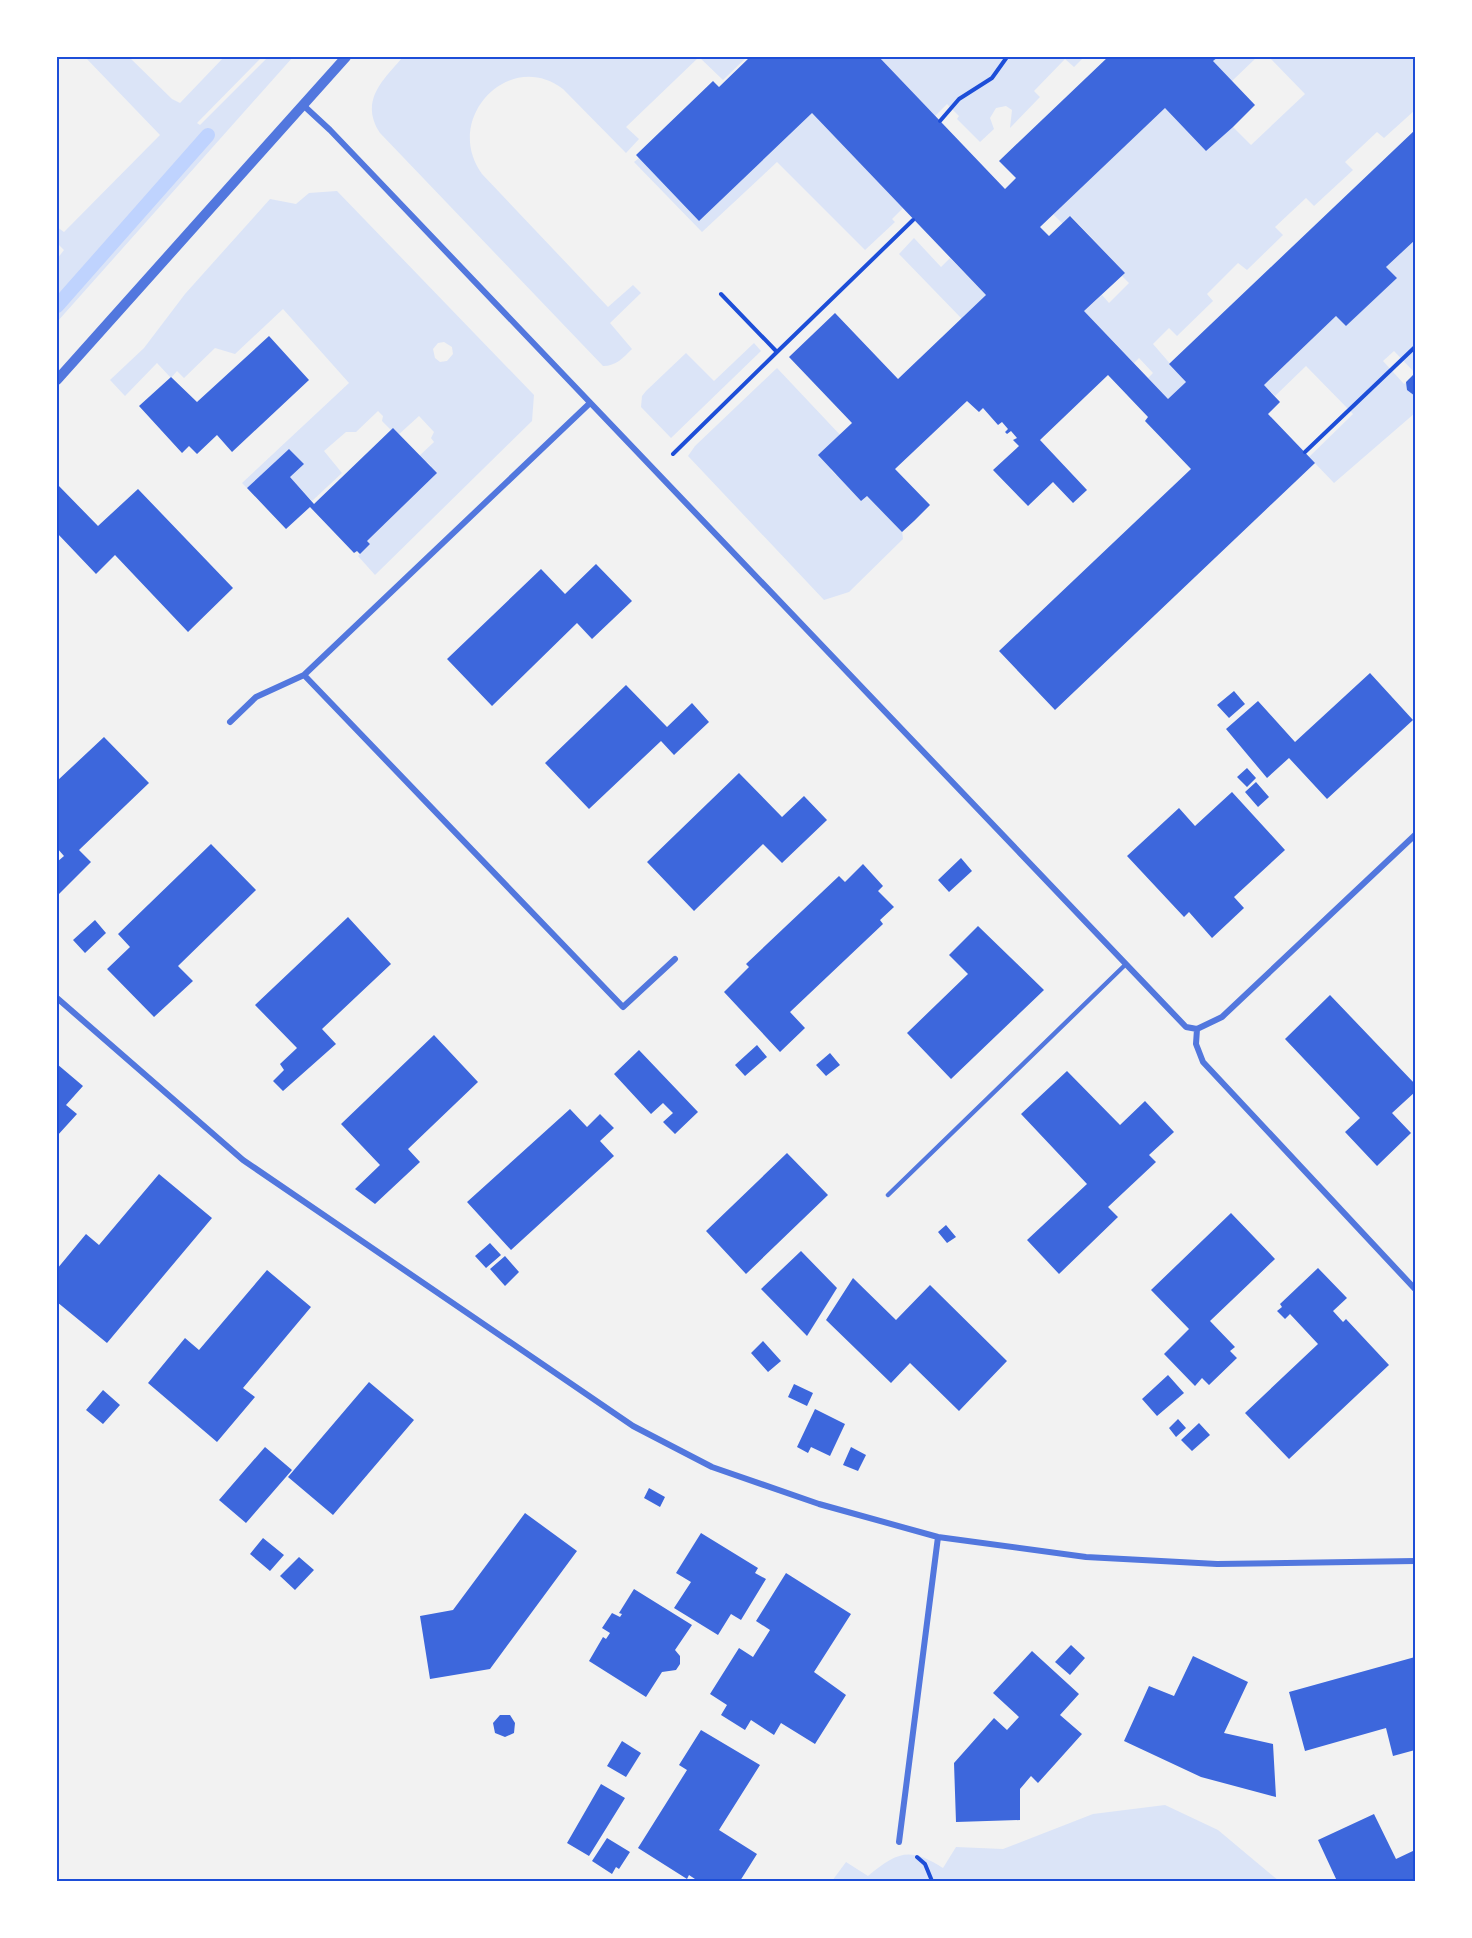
<svg xmlns="http://www.w3.org/2000/svg" width="1472" height="1938" font-family="Quicksand,sans-serif">
  <style>
    .green { fill: #dbe4f7; fill-rule: evenodd }
    .lines { fill: none; stroke-linecap: round; stroke-linejoin: round }
    .stream { stroke: #bfd3fe; stroke-width: 14 }
    .building { fill: #3d67dc }
    .path { stroke: #1d4ed8; stroke-width: 4 }
    .service { stroke: #5277de; stroke-width: 4.5 }
    .minor { stroke: #5277de; stroke-width: 6 }
    .tertiary { stroke: #5277de; stroke-width: 10 }
    .neatline { fill: none; stroke: #1d4ed8; stroke-width: 2 }
  </style>
  <rect width="100%" height="100%" fill="#f2f2f2"/>
  <path class="green" d="M85,57H129L172,99L180,103L224,57H262L197,123L200,125L268,57H293L57,322V259L64,250L57,243V227L64,232L160,135Z
    M403,57H699L626,127L639,139L626,153L563,89C509,48 442,119 482,174L608,307L633,285L641,293L610,323L632,349C623,358 616,366 603,366L380,133C359,101 383,80 403,57Z
    M699,57H747L723,80Z
    M879,57H1084L1074,67L1065,59L1034,91L1040,97L1010,128L1012,110L1006,106L996,108L990,118L994,129L980,142L957,119L959,116L947,104L935,116Z
    M1218,57H1257L1232,81L1213,61Z
    M1269,57H1415V110L1384,138L1377,132L1345,162L1353,170L1314,206L1306,198L1275,227L1283,235L1247,270L1238,263L1207,294L1213,301L1177,336L1169,328L1153,344L1186,382L1168,399L1148,378L1153,373L1139,358L1134,363L1084,311L1102,295L1109,303L1129,283L1122,276L1125,273L1071,216L1063,224L1053,214L1165,108L1233,127L1251,145L1305,94Z
    M812,113L903,208L892,219L895,222L865,250L777,162L702,232L634,162L639,158Z
    M337,191L534,395L532,421L375,575L358,556L370,544L367,541L434,476L428,469L431,466L427,462L424,465L417,458L434,442L431,438L434,432L419,416L397,436L382,421L383,416L378,411L356,432H346L324,451L342,473L312,501L290,477L289,451L248,489L242,483L349,383L283,309L235,354L215,348L184,378L177,371L171,378L157,363L125,396L110,380L144,348L185,294L270,199L296,204L309,193ZM444,342L452,347L453,354L447,361L440,362L435,358L433,349L438,343Z
    M914,238L941,267L950,258L986,295L962,319L899,254Z
    M1415,240V373L1394,351L1383,361L1404,384L1407,382V389L1415,395V413L1334,483L1309,457L1353,414L1306,366L1275,396L1264,385L1336,316L1346,326L1396,277L1386,267Z
    M754,343L761,351L671,438L641,407L642,396L646,391L686,353L714,381Z
    M777,368L843,438L831,470L836,475L841,471L902,531L903,539L849,592L824,600L688,456L695,446Z
    M1165,1805L1218,1830L1279,1881H832L846,1862L868,1876C898,1851 910,1847 943,1868L956,1847L1003,1849L1093,1814Z"/>
  <g class="lines">
    <path class="stream" d="M57,306L208,135"/>
  </g>
  <path class="building" d="M750,57H879L1005,189L1016,178L999,161L1108,57H1218L1213,61L1255,105L1233,127L1206,151L1165,108L1040,227L1049,236L1070,216L1125,273L1084,311L1168,399L1186,382L1169,364L1415,130V240L1386,267L1397,278L1346,326L1336,316L1264,385L1280,402L1268,414L1315,463L1055,710L999,651L1191,469L1145,421L1148,417L1108,375L1040,440L1087,490L1073,503L1053,482L1028,506L993,470L1019,446L1013,440L1017,438L1011,431L1007,434L1005,432L1008,429L1002,422L998,425L983,408L979,412L967,401L895,469L930,505L914,521L902,532L867,496L861,501L818,455L852,423L789,357L835,313L898,379L986,295L812,113L699,221L636,155L713,81L719,87Z
    M269,336L309,380L232,452L217,435L197,454L189,446L182,453L139,406L171,377L197,402Z
    M1413,375H1415V396L1407,390L1406,382Z
    M393,428L437,473L367,541L370,544L360,554L357,551L354,553L310,507L286,529L247,488L289,449L304,464L290,477L314,504Z
    M58,485L98,526L138,489L233,588L188,632L115,555L96,574L57,533Z
    M596,564L632,601L592,639L577,623L492,706L447,659L541,569L565,594Z
    M1370,673L1413,720L1327,799L1289,758L1267,778L1226,729L1258,701L1295,742Z
    M626,685L667,727L692,703L709,722L674,755L661,741L589,809L545,763Z
    M1234,691L1245,704L1229,718L1217,705Z
    M104,737L149,783L79,850L91,862L57,896V862L64,856L57,848V781Z
    M1247,768L1256,778L1247,787L1237,777Z
    M739,773L782,817L804,796L827,820L782,863L763,844L694,911L647,862Z
    M1256,782L1269,797L1258,807L1245,792Z
    M1232,792L1285,850L1234,897L1244,908L1212,938L1189,912L1184,917L1127,856L1179,808L1195,826Z
    M211,844L256,890L178,966L193,981L154,1017L107,969L130,947L118,934Z
    M961,858L972,871L949,892L938,880Z
    M863,864L883,886L878,891L894,907L880,920L883,924L790,1012L805,1028L780,1052L724,992L749,967L746,964L839,876L845,882Z
    M348,917L391,964L322,1029L336,1044L283,1091L273,1081L284,1070L280,1064L297,1048L255,1005Z
    M95,920L106,933L85,953L73,940Z
    M978,926L1044,990L951,1079L907,1033L968,974L949,955Z
    M1330,995L1415,1084V1092L1392,1113L1411,1133L1377,1166L1345,1132L1360,1118L1285,1039Z
    M434,1035L478,1082L408,1149L420,1162L375,1204L355,1189L380,1165L341,1124Z
    M757,1045L767,1057L745,1076L735,1065Z
    M639,1050L698,1112L675,1134L663,1122L673,1113L663,1103L651,1114L614,1074Z
    M830,1053L840,1065L826,1076L816,1065Z
    M57,1064L83,1086L66,1105L77,1114L57,1136Z
    M1067,1071L1120,1125L1145,1101L1174,1132L1149,1155L1156,1162L1108,1207L1118,1217L1059,1274L1027,1240L1087,1184L1021,1114Z
    M570,1109L587,1127L600,1114L614,1128L600,1141L614,1156L511,1250L467,1202Z
    M787,1153L828,1195L746,1274L706,1231Z
    M159,1174L212,1218L107,1343L57,1302V1269L86,1234L99,1245Z
    M1231,1213L1275,1259L1210,1321L1235,1347L1230,1351L1237,1358L1209,1385L1202,1378L1195,1386L1164,1354L1189,1329L1151,1290Z
    M946,1225L956,1237L947,1243L938,1232Z
    M490,1243L501,1255L486,1268L475,1256Z
    M801,1251L837,1288L807,1336L761,1289Z
    M505,1256L519,1272L505,1286L490,1269Z
    M1318,1268L1347,1298L1333,1311L1343,1322L1346,1319L1389,1365L1289,1459L1245,1413L1318,1344L1290,1314L1285,1319L1277,1311L1282,1307L1280,1304Z
    M267,1270L311,1307L243,1388L255,1397L217,1442L148,1383L185,1338L199,1350Z
    M853,1278L896,1320L930,1285L1007,1361L959,1411L910,1363L891,1383L826,1320Z
    M763,1341L781,1361L768,1372L751,1353Z
    M1168,1375L1184,1393L1157,1416L1142,1399Z
    M369,1382L414,1420L333,1515L288,1477Z
    M794,1384L813,1393L807,1406L788,1397Z
    M103,1390L120,1405L103,1424L86,1410Z
    M815,1409L845,1424L830,1456L811,1447L808,1453L797,1447Z
    M1178,1419L1186,1428L1176,1437L1169,1428Z
    M1199,1423L1210,1435L1192,1451L1181,1440Z
    M265,1447L292,1470L246,1523L219,1500Z
    M851,1447L866,1455L858,1471L843,1465Z
    M649,1488L665,1497L660,1507L644,1498Z
    M525,1513L577,1551L490,1669L430,1679L420,1616L453,1610Z
    M701,1533L758,1568L755,1573L766,1579L741,1620L731,1614L718,1635L674,1608L691,1582L676,1573Z
    M263,1538L284,1555L270,1571L250,1554Z
    M299,1557L314,1570L295,1590L280,1576Z
    M786,1573L851,1614L814,1672L846,1695L815,1744L781,1723L774,1735L751,1720L745,1730L721,1715L727,1705L710,1694L739,1648L753,1657L770,1630L756,1621Z
    M634,1589L692,1625L675,1650L680,1656V1664L676,1670L662,1672L646,1697L589,1661L603,1637L606,1639L610,1633L602,1628L612,1613L620,1617L622,1614L619,1613Z
    M1071,1645L1085,1658L1070,1675L1055,1662Z
    M1032,1651L1079,1694L1060,1715L1082,1734L1038,1783L1031,1776L1020,1789V1820L956,1822L954,1763L994,1718L1007,1730L1019,1717L993,1693Z
    M1193,1656L1248,1682L1224,1733L1273,1744L1276,1797L1201,1777L1124,1741L1149,1686L1174,1696Z
    M1415,1657V1750L1393,1756L1386,1728L1305,1751L1289,1692Z
    M500,1715H510L515,1723L514,1733L505,1737L495,1733L493,1723Z
    M701,1730L760,1765L719,1830L757,1854L740,1881H698L689,1875L687,1879L638,1848L687,1770L679,1765Z
    M622,1741L641,1753L626,1777L607,1766Z
    M601,1784L625,1798L589,1856L567,1843Z
    M1374,1814L1396,1859L1415,1850V1881H1337L1318,1840Z
    M607,1838L630,1852L619,1869L616,1867L612,1874L592,1861Z"/>
  <g class="lines">
    <path class="path" d="M940,121L959,99L992,78L1007,57
      M721,294L777,352L913,220
      M1305,452L1415,347
      M673,454L777,352
      M917,1857L925,1864L932,1881"/>
    <path class="service" d="M888,1195L1125,965"/>
    <path class="minor" d="M303,105L330,130L1186,1027L1197,1029L1222,1017L1415,835
      M304,675L623,1007L675,959
      M230,722L256,697L304,675L590,403
      M57,998L243,1160L633,1426L712,1467L819,1504L938,1537L1086,1557L1217,1564L1415,1561
      M1197,1029L1196,1044L1203,1062L1415,1289
      M899,1842L938,1537"/>
    <path class="tertiary" d="M57,380L346,57"/>
  </g>
  <rect width="1472" height="1938" fill="none" stroke="#ffffff" stroke-width="117"/>
  <rect x="58" y="58" width="1356" height="1822" class="neatline"/>
</svg>
